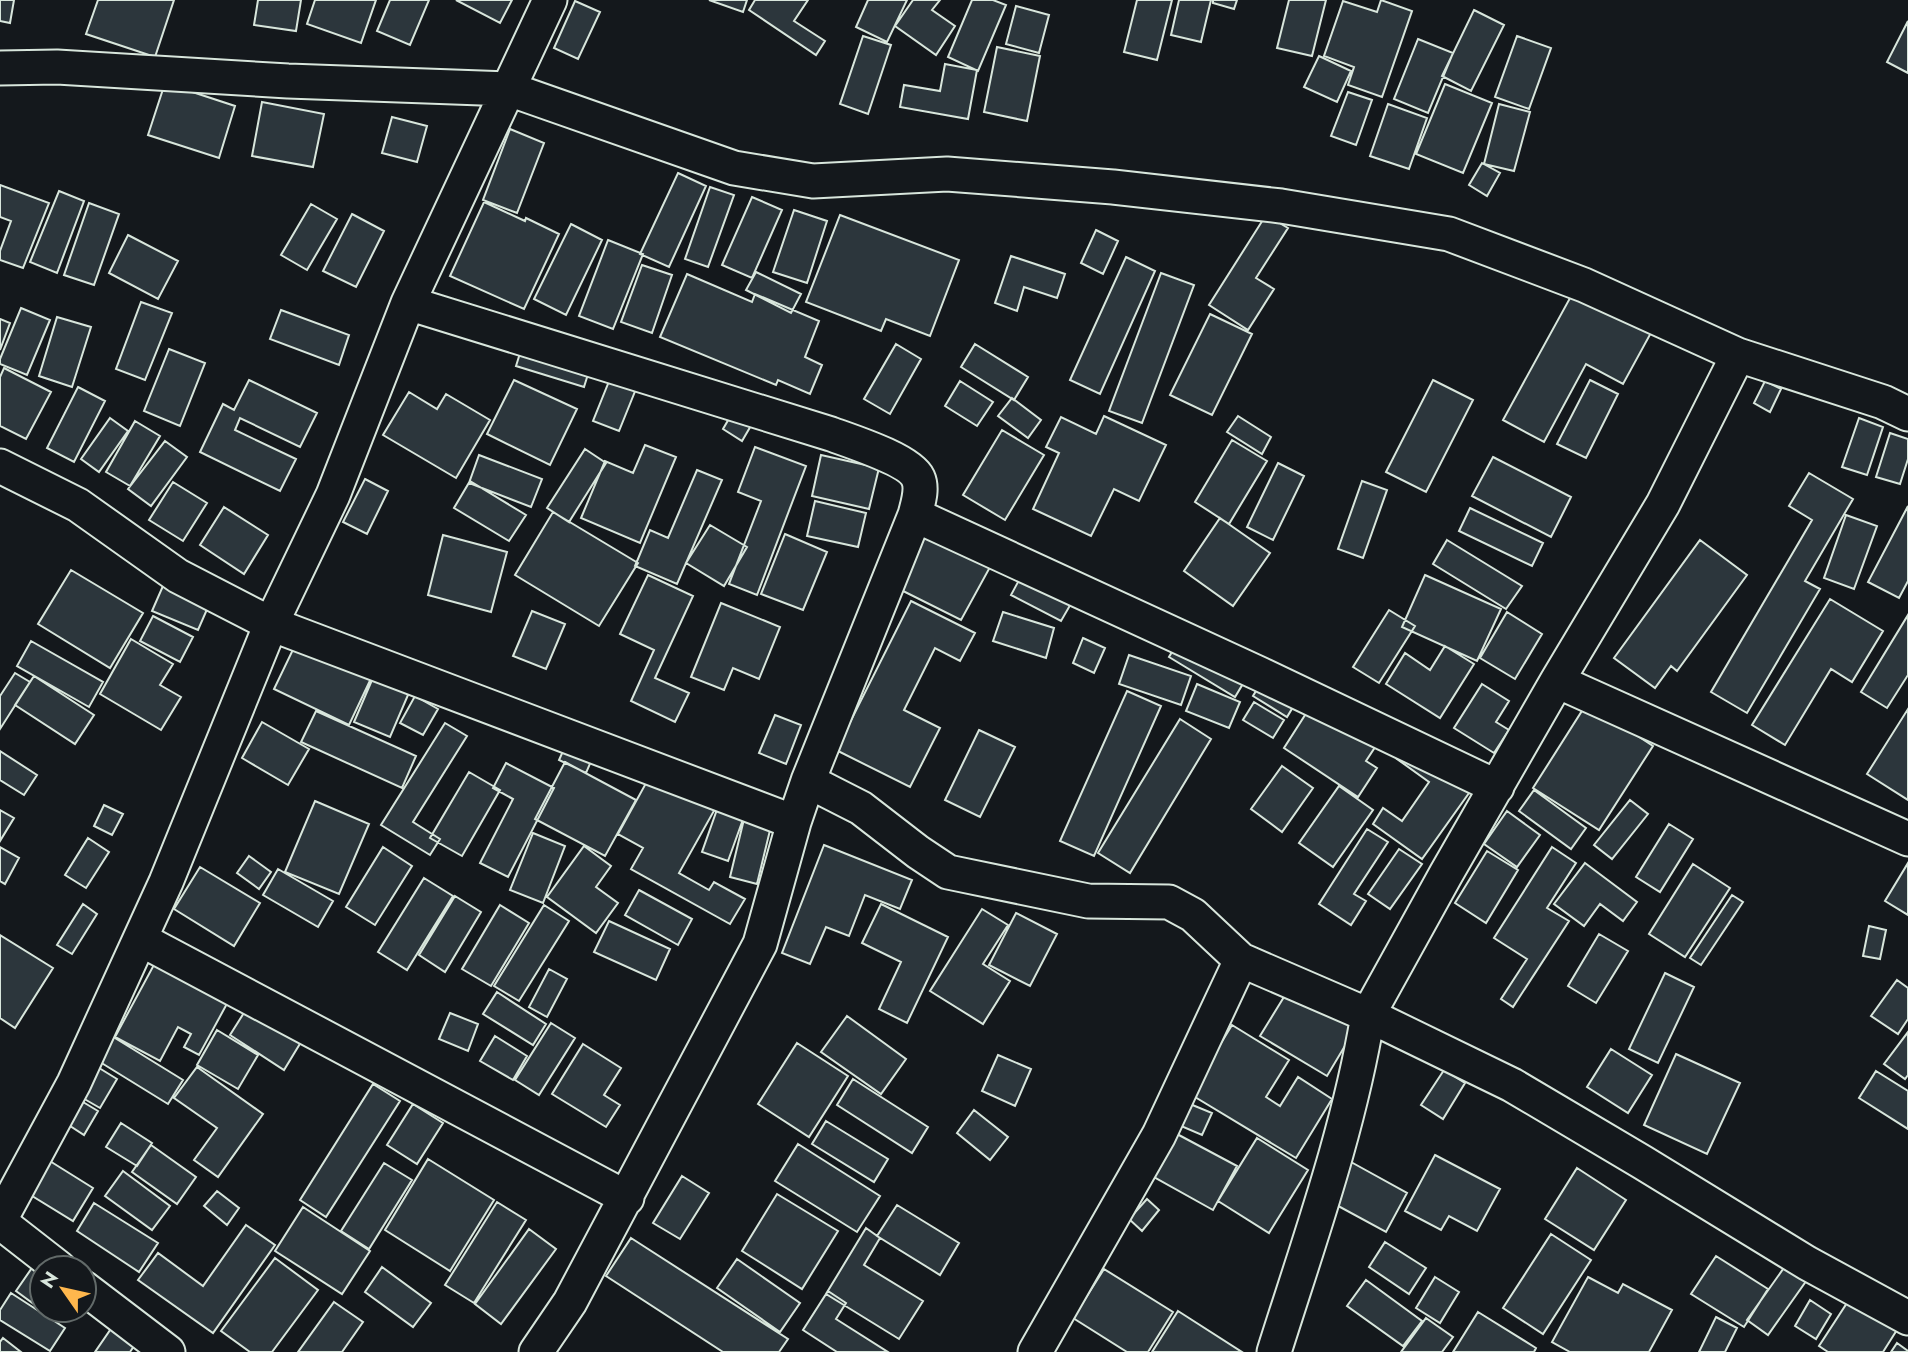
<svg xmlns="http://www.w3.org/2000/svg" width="1908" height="1352" font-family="Jost,sans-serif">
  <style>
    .building { fill: #2c363c; stroke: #d8e6dc; stroke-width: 2 }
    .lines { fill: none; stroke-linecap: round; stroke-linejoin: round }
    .minor-casing { stroke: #d8e6dc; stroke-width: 37 }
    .minor { stroke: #14181c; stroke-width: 33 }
  </style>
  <rect width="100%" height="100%" fill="#14181c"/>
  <path class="building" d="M0,0H14L10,23L0,21Z
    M98,0H174L155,57L86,34Z
    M258,0H301L296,31L254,25Z
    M315,0H376L361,43L307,24Z
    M390,0H429L410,45L377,31Z
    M456,0H512L500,23Z
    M709,0H747L743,12Z
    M755,0H808L794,21L825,41L816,55L749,10Z
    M868,0H907L887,42L856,27Z
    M913,0H940L932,10L955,26L936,55L895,26Z
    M972,0H993L1006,5L978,71L948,57Z
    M1137,0H1172L1157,60L1124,52Z
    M1179,0H1211L1201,42L1171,35Z
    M1213,0H1237L1234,9L1213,3Z
    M1289,0H1326L1312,56L1277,48Z
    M1381,0L1412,11L1382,97L1348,85L1354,67L1324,56L1343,1L1377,12Z
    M575,1L600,12L578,59L554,48Z
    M1016,6L1049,15L1039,53L1006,44Z
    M1474,10L1504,25L1471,91L1442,76Z
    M1908,21V73L1887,62Z
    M863,36L891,45L868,114L840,104Z
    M1517,36L1551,48L1529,109L1495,97Z
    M1418,39L1453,53L1428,113L1394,99Z
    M997,47L1040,56L1027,121L984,112Z
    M1319,56L1351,71L1337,102L1304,87Z
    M945,64L977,70L968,119L900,107L904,85L940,91Z
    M165,83L235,106L219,158L148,135Z
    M1445,84L1492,103L1463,173L1416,154Z
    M1348,92L1372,100L1356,145L1331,136Z
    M262,102L324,114L313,167L252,156Z
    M1388,104L1427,118L1409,169L1370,156Z
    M1499,104L1530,112L1514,171L1484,164Z
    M392,117L427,126L417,162L382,153Z
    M510,129L544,143L517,213L483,200Z
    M1482,163L1500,173L1487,196L1469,185Z
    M678,173L706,186L669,267L640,254Z
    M0,185L49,203L23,268L0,260V251L11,221L0,217Z
    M710,187L734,195L708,267L685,259Z
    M59,191L84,201L57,273L30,262Z
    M752,197L782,210L752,278L722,265Z
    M484,202L525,221L526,218L559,234L524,309L450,276Z
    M89,203L119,214L94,285L64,275Z
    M311,204L337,219L307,270L281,255Z
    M794,210L827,221L807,283L773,272Z
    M352,214L384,231L356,287L323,271Z
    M840,215L959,260L930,336L886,319L881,331L806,302Z
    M1266,215L1288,228L1256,278L1274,289L1248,330L1209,305Z
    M571,224L602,240L566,315L534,299Z
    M1096,230L1118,241L1103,274L1081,263Z
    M128,235L178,261L158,299L109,273Z
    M608,240L643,254L613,329L579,316Z
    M1011,256L1065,274L1057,298L1024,287L1017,311L995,303Z
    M1126,257L1155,271L1100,394L1070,380Z
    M642,265L672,275L652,333L621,322Z
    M756,272L801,294L791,313L746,290Z
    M1161,273L1194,285L1142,423L1109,411Z
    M687,274L752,302L755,294L819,321L805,357L822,365L810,394L778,380L776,385L660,337Z
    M1581,278L1658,320L1623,384L1586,364L1544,442L1503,420Z
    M141,302L172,313L145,380L116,369Z
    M21,308L50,320L27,375L0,364V359Z
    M281,310L349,335L339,365L270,339Z
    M1210,314L1252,334L1212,415L1170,395Z
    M57,317L91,327L72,387L39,376Z
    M0,319L10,323L0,350Z
    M526,334L594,355L584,387L516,366Z
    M896,344L921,359L890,414L864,399Z
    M975,344L1028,377L1014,400L961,367Z
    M169,349L205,363L180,426L144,411Z
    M616,364L642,374L619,431L593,421Z
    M4,368L51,392L26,439L0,426V377Z
    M249,380L317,413L300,447L240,418L235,430L296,459L280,491L200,452L223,404L234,410Z
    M514,380L577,409L550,465L487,434Z
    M1433,380L1473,400L1426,492L1386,472Z
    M1590,380L1618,394L1586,458L1557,444Z
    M960,381L993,402L977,426L945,406Z
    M1765,381L1781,389L1770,412L1754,403Z
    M78,387L105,401L74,462L47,448Z
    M409,392L437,409L446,394L490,420L456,478L383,435Z
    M1012,398L1041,420L1028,438L998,416Z
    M737,405L756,417L742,441L723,429Z
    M1104,416L1166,445L1139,501L1114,489L1091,536L1033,509L1059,453L1046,447L1061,417L1096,434Z
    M1238,416L1271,437L1262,454L1227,432Z
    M110,418L128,431L99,472L81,459Z
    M1859,418L1883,427L1867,475L1842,467Z
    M135,421L160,436L130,486L106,472Z
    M1002,430L1044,455L1005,520L963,495Z
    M1890,433L1908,439V459L1900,484L1876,477Z
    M1232,440L1267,461L1229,524L1195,502Z
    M165,441L187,457L151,506L128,489Z
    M645,445L676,457L640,543L581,518L605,461L633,473Z
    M755,447L806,466L757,595L729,584L761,501L738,492Z
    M585,449L606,463L569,522L547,508Z
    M479,455L542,479L531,507L469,483Z
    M821,455L879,468L869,509L812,496Z
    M1493,457L1571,497L1551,537L1472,496Z
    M1278,463L1304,476L1273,540L1247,527Z
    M697,470L722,480L677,584L635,566L650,530L668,538Z
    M1809,473L1853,499L1805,581L1820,589L1747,713L1711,692L1812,520L1789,506Z
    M365,479L388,491L367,534L343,522Z
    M470,481L526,515L509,541L454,508Z
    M1362,481L1387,490L1363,558L1338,549Z
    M173,482L207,503L183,541L149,520Z
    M815,501L866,513L858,547L807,536Z
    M1908,506V581L1899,598L1868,582Z
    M224,507L268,535L244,574L200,545Z
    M1470,508L1543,543L1532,566L1459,531Z
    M553,512L638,563L599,626L515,575Z
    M1846,515L1877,526L1854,589L1824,578Z
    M1220,518L1270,553L1233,606L1184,571Z
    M710,525L747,547L724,586L686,563Z
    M929,525L995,558L961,620L897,588Z
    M785,534L827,552L803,610L761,594Z
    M443,535L507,552L491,612L428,595Z
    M1447,540L1522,586L1506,609L1433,564Z
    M1700,540L1747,575L1677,671L1671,666L1655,688L1614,658Z
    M1025,569L1076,595L1061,621L1011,595Z
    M71,570L143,613L110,668L38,624Z
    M648,575L693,596L655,678L689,693L675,722L631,701L654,650L620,634Z
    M1425,575L1501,609L1477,661L1402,627Z
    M166,579L212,598L198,630L152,611Z
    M1830,599L1883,631L1852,682L1831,669L1785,745L1752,725Z
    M911,601L975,633L960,661L935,648L904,710L940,728L910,787L836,750Z
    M721,603L780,627L759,679L733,668L724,690L691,677Z
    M1389,610L1415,626L1379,683L1353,667Z
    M532,611L565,624L546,669L513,656Z
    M1003,612L1054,628L1046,658L993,641Z
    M1507,612L1542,634L1515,679L1480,658Z
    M1908,615V675L1887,708L1861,692Z
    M153,616L193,637L180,662L140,641Z
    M1184,632L1250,672L1235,697L1169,657Z
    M300,635L375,670L349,725L274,689Z
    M1083,638L1105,648L1094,673L1073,663Z
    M131,639L173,664L160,685L181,697L161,730L100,694Z
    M31,641L103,682L89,707L17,666Z
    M1445,646L1474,664L1440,718L1386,684L1405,653L1430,670Z
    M1129,655L1191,676L1181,705L1119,684Z
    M1271,666L1305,687L1287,717L1253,696Z
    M15,673L30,682L0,729V696Z
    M375,673L411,688L390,737L354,722Z
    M34,676L94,715L75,744L15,705Z
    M1197,684L1240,702L1229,728L1186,711Z
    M1482,684L1509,701L1496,722L1509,730L1494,753L1454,728Z
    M1323,687L1387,729L1366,761L1377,768L1358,797L1284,748Z
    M1127,691L1161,706L1094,856L1060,841Z
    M415,696L438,709L423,735L400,723Z
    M1254,702L1284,720L1273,738L1243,720Z
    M1587,703L1653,746L1599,830L1533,788Z
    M1908,709V800L1867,774Z
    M316,711L416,756L402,788L301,742Z
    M775,715L801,725L786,764L759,753Z
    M1180,719L1211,739L1130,873L1098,853Z
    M262,722L309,749L288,785L242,758Z
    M445,723L467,736L413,822L440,839L430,855L381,825Z
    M979,730L1015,747L980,817L945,800Z
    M568,740L595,752L586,773L559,760Z
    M1410,740L1474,786L1422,859L1373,824L1383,808L1402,821L1429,782L1397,759Z
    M0,751L37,775L24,795L0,780Z
    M565,762L636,800L605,856L535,819Z
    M506,763L554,788L508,877L480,863L513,799L493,788Z
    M1282,766L1313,788L1282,832L1251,809Z
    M469,772L500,790L462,856L430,838Z
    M651,774L715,809L679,873L709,890L714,882L745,899L730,924L631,869L643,848L618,834Z
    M1339,786L1373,810L1333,867L1299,843Z
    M1534,790L1586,828L1571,849L1519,811Z
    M1630,800L1648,814L1612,859L1594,845Z
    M315,801L369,824L339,894L285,872Z
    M720,801L746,811L728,861L702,852Z
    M104,805L123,814L112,835L94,826Z
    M0,810L14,818L0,841Z
    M1507,811L1540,835L1517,867L1484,844Z
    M745,815L772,822L757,884L730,877Z
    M1669,824L1693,839L1660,892L1636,877Z
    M1367,829L1388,842L1354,894L1366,901L1351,925L1319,904Z
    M533,833L565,846L543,903L510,890Z
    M88,838L109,852L86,888L65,875Z
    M824,845L912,880L900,909L865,895L849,936L826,927L810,964L782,953Z
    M584,846L611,866L596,887L618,903L596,933L547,897Z
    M0,847L19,858L5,884L0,881Z
    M383,847L412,866L375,925L346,907Z
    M1552,847L1576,863L1547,908L1569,921L1513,1007L1501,999L1527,959L1494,938Z
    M1399,849L1422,864L1390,909L1368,894Z
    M1487,851L1518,870L1486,923L1455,903Z
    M249,856L271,872L259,889L237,873Z
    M1585,863L1637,902L1623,921L1600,904L1584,926L1554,904Z
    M1908,863V915L1885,901Z
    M1693,864L1730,888L1685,957L1649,934Z
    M200,867L260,903L234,946L174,909Z
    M278,869L333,901L318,927L263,895Z
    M424,878L453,896L407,970L378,952Z
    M639,890L692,919L678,945L625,915Z
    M1732,895L1743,902L1701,965L1690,958Z
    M455,896L481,912L445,972L419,955Z
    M83,904L97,914L72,954L57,945Z
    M881,904L948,937L907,1023L879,1009L901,962L862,943Z
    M500,905L529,923L491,986L462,969Z
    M544,905L569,921L519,1001L494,986Z
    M982,909L1008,925L983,964L1010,981L983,1024L930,991Z
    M1016,913L1057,934L1030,986L989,965Z
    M609,921L670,949L656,980L594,952Z
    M1869,926L1886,930L1880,959L1863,956Z
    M1599,934L1628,951L1596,1003L1568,986Z
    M0,935L53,968L15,1028L0,1018Z
    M156,961L229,1000L199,1055L184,1047L191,1034L178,1027L160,1061L115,1037Z
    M549,969L567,979L547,1017L529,1007Z
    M1665,973L1694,987L1658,1063L1629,1049Z
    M1295,979L1361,1019L1327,1076L1260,1036Z
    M1897,980L1908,988V1019L1898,1034L1871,1016Z
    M497,992L546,1024L533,1045L483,1014Z
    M247,1008L301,1042L284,1070L230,1035Z
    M450,1013L478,1024L468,1051L439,1039Z
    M847,1016L906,1059L881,1094L821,1052Z
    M551,1023L575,1038L539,1095L515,1080Z
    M1232,1025L1289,1060L1266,1097L1280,1106L1298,1077L1332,1099L1296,1158L1190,1094Z
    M102,1030L183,1080L168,1104L87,1054Z
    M217,1030L258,1055L238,1089L197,1065Z
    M1908,1032V1075L1905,1079L1884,1064Z
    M495,1036L527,1056L513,1080L480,1061Z
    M797,1043L848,1076L809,1137L758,1104Z
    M583,1044L621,1068L604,1095L620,1105L606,1127L552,1094Z
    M1611,1049L1652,1075L1628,1113L1587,1087Z
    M1676,1054L1740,1083L1707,1154L1644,1125Z
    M998,1055L1031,1069L1015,1106L982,1091Z
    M91,1063L117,1079L100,1108L74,1093Z
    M197,1067L263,1114L218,1177L194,1160L217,1128L174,1098Z
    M1444,1070L1465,1083L1443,1119L1421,1105Z
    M1876,1071L1908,1091V1129L1859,1098Z
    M853,1079L928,1127L912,1153L837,1105Z
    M373,1084L400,1101L326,1217L300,1200Z
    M78,1099L98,1111L84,1135L64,1122Z
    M413,1104L443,1123L417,1164L387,1145Z
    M1190,1104L1212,1113L1202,1135L1181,1126Z
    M974,1110L1008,1137L990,1160L957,1133Z
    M826,1121L888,1159L874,1182L812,1144Z
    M121,1123L152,1143L137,1166L106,1147Z
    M1177,1134L1237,1166L1213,1210L1154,1177Z
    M1257,1138L1308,1170L1269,1233L1218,1201Z
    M798,1144L880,1196L857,1232L775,1181Z
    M151,1145L196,1177L177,1204L132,1172Z
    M1435,1155L1500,1189L1477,1231L1449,1216L1441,1230L1405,1211Z
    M45,1158L93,1188L73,1221L24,1191Z
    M428,1159L494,1200L450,1271L385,1230Z
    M1351,1162L1407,1193L1386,1232L1329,1201Z
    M384,1163L412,1180L369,1249L341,1231Z
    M1577,1168L1626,1200L1594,1250L1545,1219Z
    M123,1171L170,1206L152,1230L105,1196Z
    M682,1176L709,1193L680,1239L653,1223Z
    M217,1191L239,1208L227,1225L204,1206Z
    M777,1194L838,1231L802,1289L742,1251Z
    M1147,1199L1159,1210L1142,1231L1129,1219Z
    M497,1202L526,1220L474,1303L445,1285Z
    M94,1203L158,1243L139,1272L77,1231Z
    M897,1205L959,1243L940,1275L877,1236Z
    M303,1207L370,1251L342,1294L275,1251Z
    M246,1225L275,1245L213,1333L138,1280L158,1253L203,1286Z
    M866,1228L880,1238L864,1265L923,1301L899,1339L826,1294Z
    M529,1229L556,1249L501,1324L475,1304Z
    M1551,1234L1591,1260L1543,1334L1503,1308Z
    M631,1238L788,1339L779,1352H723L606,1276Z
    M1385,1242L1426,1268L1409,1294L1369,1267Z
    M47,1246L78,1268H42V1310L16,1291Z
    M1793,1255L1814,1270L1768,1335L1747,1320Z
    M1716,1256L1768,1289L1744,1327L1691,1294Z
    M275,1258L318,1290L272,1352H250L221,1331Z
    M737,1259L800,1303L780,1332L717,1288Z
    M382,1267L431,1303L413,1327L365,1292Z
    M1104,1269L1173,1312L1148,1352H1127L1073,1318Z
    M1435,1277L1459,1292L1440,1323L1416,1308Z
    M1588,1277L1618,1293L1623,1284L1672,1310L1649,1352H1570L1552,1342Z
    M1366,1280L1422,1321L1403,1346L1347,1306Z
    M1860,1283L1907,1314L1883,1352H1828L1819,1346Z
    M828,1291L846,1303L836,1319L888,1352H837L803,1330Z
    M11,1293L65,1328L50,1351L0,1320V1310Z
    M1810,1300L1831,1314L1816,1339L1795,1326Z
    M334,1302L363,1322L342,1352H298Z
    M1178,1311L1242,1352H1152Z
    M1478,1312L1536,1348L1534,1352H1453Z
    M1716,1317L1737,1328L1725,1352H1699Z
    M1426,1318L1453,1337L1442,1352H1401Z
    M117,1320L140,1337L130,1352H95Z
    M3,1338L21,1352H0V1342Z
    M1897,1343L1908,1351V1352H1891Z"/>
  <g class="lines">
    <g class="minor-casing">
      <path id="minor" d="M0,68L57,67L288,81L509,89L734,168L813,181L947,174L1113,187L1281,206L1449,234L1584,285L1738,355L1883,402L1908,414
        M408,303L831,434C850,441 910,460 918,478C923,489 918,503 915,515L808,781L794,822L760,944L570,1302L536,1352
        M0,466L78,505L178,576L271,624L794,822
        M915,515L1260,674L1497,787
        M1557,681L1908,839
        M808,781L861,808L918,852L948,872L1088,901L1169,902L1193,915L1241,960L1368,1015L1446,874L1557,681L1663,504L1738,355
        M140,939L627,1198
        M0,1220L74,1083L166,882L271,624L333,495L408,303L550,0
        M0,1222L59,1268
        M84,1288L168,1352
        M1035,1352L1159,1135L1241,960
        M1274,1352C1309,1241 1349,1130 1368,1015L1512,1085L1642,1162L1807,1263L1908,1318"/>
    </g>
    <use href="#minor" class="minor"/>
  </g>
  <g transform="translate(63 1289) rotate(304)"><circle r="33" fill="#14181c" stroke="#626a69" stroke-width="2"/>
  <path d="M0-5L12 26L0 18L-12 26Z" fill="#ffb74d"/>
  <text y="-10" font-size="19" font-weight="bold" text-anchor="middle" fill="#d8e6dc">N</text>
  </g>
</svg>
